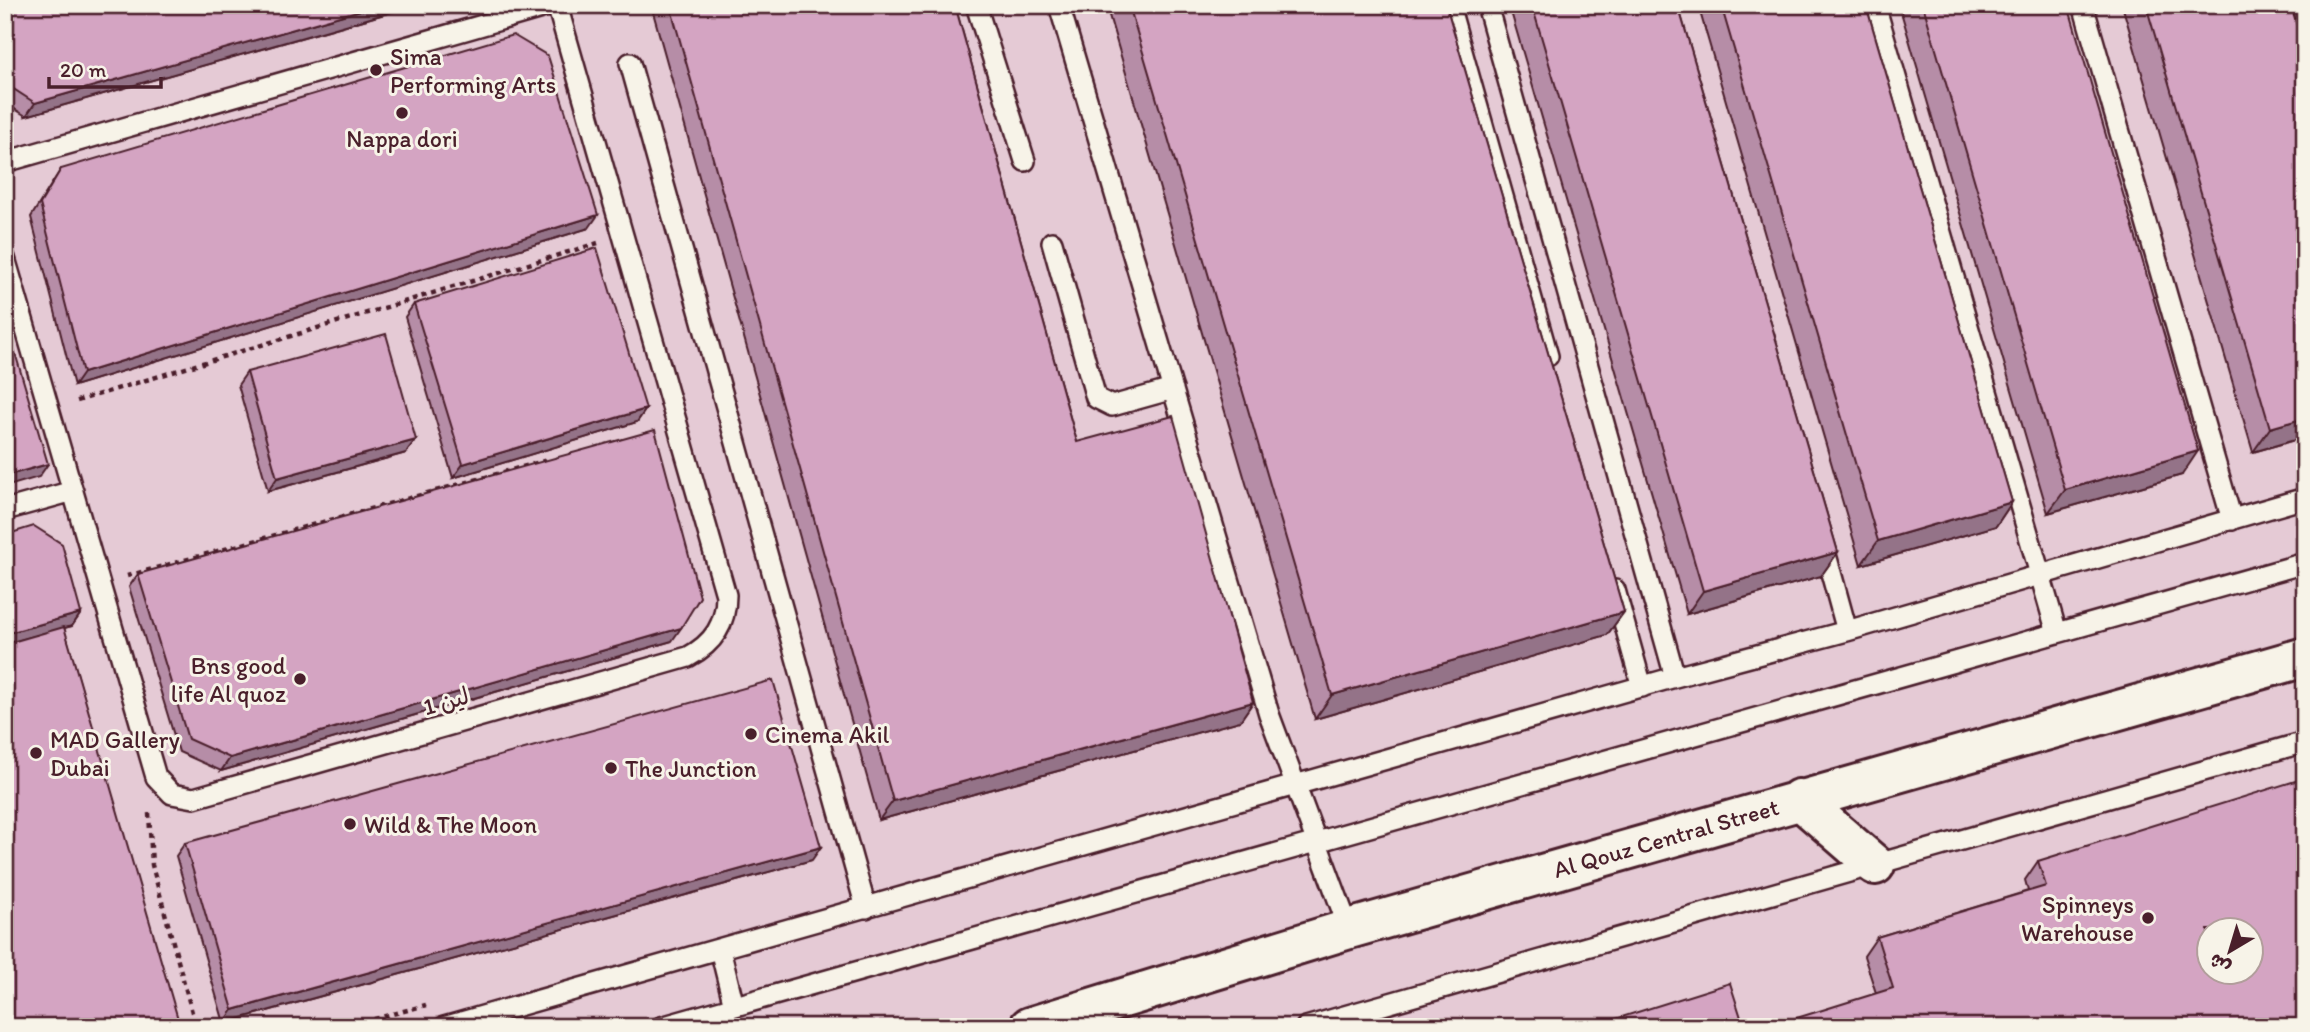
<svg xmlns="http://www.w3.org/2000/svg" width="2310" height="1032" font-family="Itim,'Playpen Sans Arabic',sans-serif">
  <style>
    .built { fill: #e5cad5; fill-rule: evenodd }
    .lines { fill: none; stroke-linecap: round; stroke-linejoin: round }
    .lane-casing { stroke: #4a1f2b; stroke-width: 24 }
    .secondary-casing { stroke: #4a1f2b; stroke-width: 44 }
    .path { stroke: #4a1f2b; stroke-width: 4.5; stroke-dasharray: 5 5; stroke-linecap: butt }
    .lane { stroke: #f7f3e8; stroke-width: 19 }
    .secondary { stroke: #f7f3e8; stroke-width: 38 }
    .wall { fill: #b68da7; stroke: #4a1f2b; stroke-width: 2 }
    .shaded-wall { fill: #947388; stroke: #4a1f2b; stroke-width: 2 }
    .building { fill: #d4a4c2; stroke: #4a1f2b; stroke-width: 2; fill-rule: evenodd }
    .poi-dot { fill: #4a1f2b; stroke: #f7f3e8; stroke-width: 2.5 }
    .labels { text-anchor: middle; dominant-baseline: central; stroke-width: 6; stroke-linejoin: round; paint-order: stroke }
    .poi-label { font-size: 24px; fill: #4a1f2b; stroke: #f7f3e8; text-anchor: start }
    .street-label { font-size: 24px; fill: #4a1f2b; stroke: #f7f3e8 }
  </style>
  <rect width="100%" height="100%" fill="#ecdbdd"/>
  <filter id="ink" filterUnits="userSpaceOnUse"><feTurbulence type="fractalNoise" baseFrequency=".0143" numOctaves="2"/><feDisplacementMap in="SourceGraphic" scale="14" xChannelSelector="R" yChannelSelector="G"/><feConvolveMatrix kernelMatrix="1 2 1 2 8 2 1 2 1" color-interpolation-filters="sRGB"/></filter>
  <g filter="url(#ink)">
    <path class="built" d="M5,5H2305V1027H5ZM2208,930H2250V972H2208Z"/>
    <g class="lines">
      <g class="lane-casing">
        <path id="lane" d="M976,5L1025,161
          M1059,5L1269,714L1349,929
          M1449,5L1548,356
          M1487,5L1675,677
          M1875,5L2057,633
          M2083,5L2232,520
          M630,63L866,908
          M5,162L552,5
          M1052,242L1096,398L1112,406L1173,389
          M5,258L156,777L172,794L194,798L688,657C714,643 726,624 726,595L557,5
          M5,510L73,491
          M1822,540L1847,631
          M1615,590L1642,687
          M720,949L734,1006
          M444,1027L1675,677L1847,631L2305,498
          M661,1027L2305,563
          M1306,1027L2305,742"/>
      </g>
      <g class="secondary-casing">
        <path id="secondary" d="M1799,799L1875,865
          M1029,1027L1349,929L2305,657"/>
      </g>
      <path class="path" d="M77,401L598,243
        M127,576L551,459
        M149,813L152,865L196,1027
        M345,1027L426,1005"/>
      <use href="#lane" class="lane"/>
      <use href="#secondary" class="secondary"/>
    </g>
    <path class="wall" d="M5,5H416L26,116L5,103Z
      M651,5H955L1077,442L1253,702L1240,721L879,820Z
      M1106,5H1446L1624,612L1607,635L1315,719Z
      M1509,5H1678L1838,552L1821,576L1687,614Z
      M1698,5H1866L2012,502L1996,526L1861,565Z
      M1899,5H2068L2182,475L2048,513Z
      M2122,5H2291L2305,53V437L2253,452Z
      M61,169L589,228L74,386L31,217Z
      M414,304L646,409L637,422L453,478L405,317Z
      M247,372L406,453L268,491L238,385Z
      M5,535L81,613L72,626L64,628L179,1027H5Z
      M138,574L672,641L221,771L179,752L129,587Z
      M185,843L812,860L224,1023L176,856Z
      M2038,861L2305,1027L1876,993L1864,956L1877,937L2028,891L2025,880Z"/>
    <path class="shaded-wall" d="M378,5H416L26,116L35,103Z
      M598,215L589,228L74,386L83,373Z
      M646,409L637,422L453,478L463,464Z
      M2305,418V437L2253,452L2270,428Z
      M416,440L406,453L268,491L277,478Z
      M2198,451L2182,475L2048,513L2065,490Z
      M48,464L39,477L5,487V476Z
      M2012,502L1996,526L1861,565L1878,541Z
      M1838,552L1821,576L1687,614L1703,591Z
      M1624,612L1607,635L1315,719L1332,695Z
      M81,613L72,626L5,644V634Z
      M681,628L672,641L221,771L230,758Z
      M1253,702L1240,721L879,820L893,801Z
      M821,847L812,860L224,1023L233,1010Z"/>
    <path class="building" d="M5,5H378L35,103L6,84L5,81Z
      M670,5H955L1077,442L1173,416L1253,702L893,801Z
      M1129,5H1446L1624,612L1332,695Z
      M1532,5H1678L1838,552L1703,591Z
      M1721,5H1866L2012,502L1878,541Z
      M1923,5H2068L2198,451L2065,490Z
      M2146,5H2291L2305,53V418L2270,428Z
      M513,35L548,56L598,215L83,373L40,204L61,169Z
      M597,248L646,409L463,464L414,304Z
      M5,319L48,464L5,476Z
      M386,334L416,440L277,478L247,372Z
      M655,430L700,597L681,628L230,758L188,739L138,574Z
      M34,526L62,544L81,613L5,634V535Z
      M64,627L180,1026L176,1027H11L5,1008V644Z
      M773,680L821,847L233,1010L185,843Z
      M2305,778V1027H1768L1893,988L1877,937L2046,886L2038,861ZM2208,930H2250V972H2208Z
      M1730,983L1744,1027H1590Z"/>
  </g>
  <g class="poi-dot">
    <circle cx="376" cy="70" r="7"/>
    <circle cx="402" cy="113" r="7"/>
    <circle cx="300" cy="679" r="7"/>
    <circle cx="751" cy="734" r="7"/>
    <circle cx="36" cy="753" r="7"/>
    <circle cx="611" cy="768" r="7"/>
    <circle cx="350" cy="824" r="7"/>
    <circle cx="2148" cy="918" r="7"/>
  </g>
  <g class="labels">
    <g class="poi-label">
      <text x="390" y="56">Sima<tspan x="390" dy="28">Performing Arts</tspan></text>
      <text x="402" y="138" text-anchor="middle">Nappa dori</text>
      <text x="286" y="665" text-anchor="end">Bns good<tspan x="286" dy="28">life Al quoz</tspan></text>
      <text x="765" y="734">Cinema Akil</text>
      <text x="50" y="739">MAD Gallery<tspan x="50" dy="28">Dubai</tspan></text>
      <text x="625" y="768">The Junction</text>
      <text x="364" y="824">Wild &amp; The Moon</text>
      <text x="2134" y="904" text-anchor="end">Spinneys<tspan x="2134" dy="28">Warehouse</tspan></text>
    </g>
    <g class="street-label">
      <text transform="translate(446 701) rotate(-16)">لين 1</text>
      <text transform="translate(1666 838) rotate(-16)">Al Qouz Central Street</text>
    </g>
  </g>
  <rect width="2310" height="1032" fill="none" stroke="#f7f3e8" stroke-width="28"/>
  <rect x="14" y="14" width="2282" height="1004" fill="none" stroke="#4a1f2b" stroke-width="2.5" filter="url(#ink)"/>
  <g transform="translate(2230 951) rotate(218)"><circle r="33" fill="#f7f3e8" stroke="#b29e9c" stroke-width="2"/>
  <path d="M0-5L12 26L0 18L-12 26Z" fill="#4a1f2b"/>
  <text y="-10" font-size="19" font-weight="bold" text-anchor="middle" fill="#4a1f2b">ش</text>
  </g>
  <path d="M49 77v10h112v-10" fill="none" stroke="#4a1f2b" stroke-width="3.5"/>
  <text x="60" y="77" font-size="21" fill="#4a1f2b" stroke="#f7f3e8" stroke-width="5" paint-order="stroke">20 m</text>
</svg>
